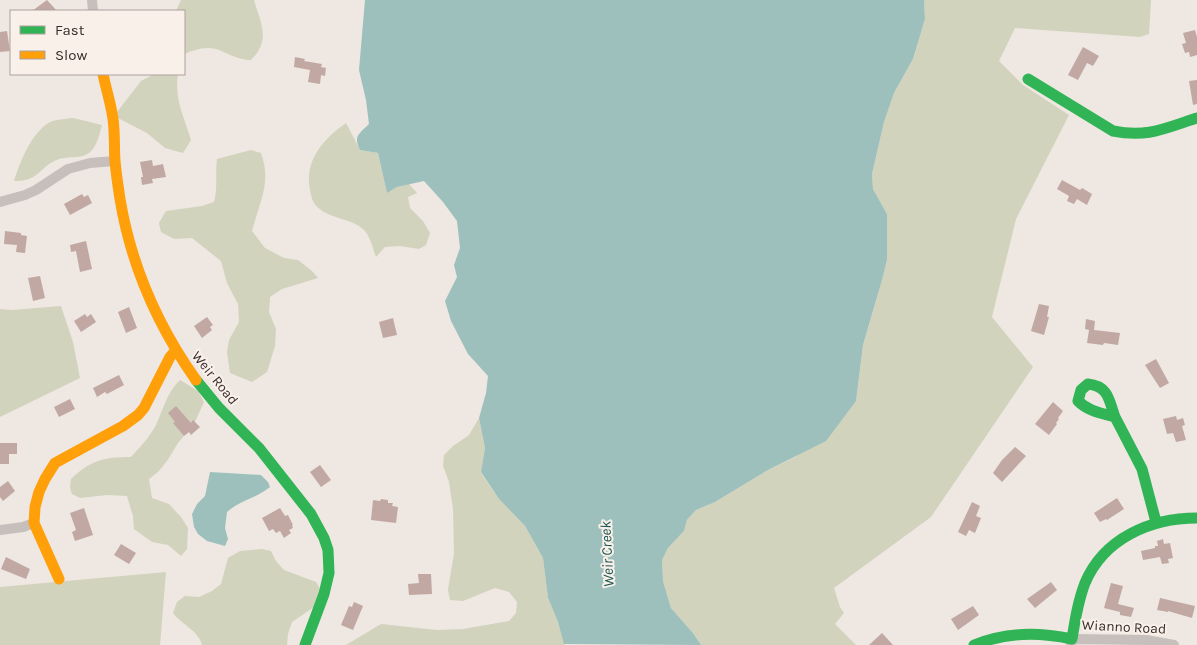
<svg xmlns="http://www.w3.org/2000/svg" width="1197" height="645" font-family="Karla,sans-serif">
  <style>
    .green { fill: #d2d3bc }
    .water { fill: #9ec0bc }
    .building { fill: #c1a8a3 }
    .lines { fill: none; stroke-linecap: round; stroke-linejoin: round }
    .street { stroke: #c7bfbb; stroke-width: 10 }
    .fast { stroke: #30b455; stroke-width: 11 }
    .slow { stroke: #ff9f0a; stroke-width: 11 }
    .labels { text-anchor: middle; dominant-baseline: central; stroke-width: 4; stroke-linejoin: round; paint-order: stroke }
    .street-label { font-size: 14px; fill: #382b29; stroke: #faf0ea }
    .water-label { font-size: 15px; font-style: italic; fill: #1d5a56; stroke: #faf0ea }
  </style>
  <rect width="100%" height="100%" fill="#eee7e2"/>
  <path class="green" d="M181,0H254C261,24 271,40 251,60C237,60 228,53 216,49C205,46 194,50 184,54V11H176Z
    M924,0H1151L1149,34L1140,37L1015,28L999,61L1023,85L1069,115L1016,219L992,317L1033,367L931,517L834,588L840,607L844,613L835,624L856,645H701L693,633L671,608L663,581L662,560L668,548L684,531L687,520L696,510L715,502L768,470L795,457L844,415L856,401L863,345L882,280L886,234L887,214L873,189L872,174L884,122L894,93L913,59L925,19Z
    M154,74H178C174,98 184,117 191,140L183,153L165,148L147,133L114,116L141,81Z
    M73,118L102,125C99,135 98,145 89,153C82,159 68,156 59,159C39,166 40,182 14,181C20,162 33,128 53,121C59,119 67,119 73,118Z
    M346,123L360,150L378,153L387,193L397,187L409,184L417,193L408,197L410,208L423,221L430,233L426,245L419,249L400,246L385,247L376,257C373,249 370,235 363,229C352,219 333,219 321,210C313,204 312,200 310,190C304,161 323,139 346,123Z
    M251,150L261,153C272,183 259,203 252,231L265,248L284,258L298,260L312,271L318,278L282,289L270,297L269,312L276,329L275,346L267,372L252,382L230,373L227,352L229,340L239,322L238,304L227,283L221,261L192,238L174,239L161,232L159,223L166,211L202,206L214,202C218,188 215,173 217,159Z
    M61,306L73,342L80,378L0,417V309L12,310Z
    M180,380L198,391L204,402L194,424L178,443L167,461L158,472L149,479L152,498L169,504L181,517L188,528L187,549L181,556L168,545L152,542L134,529L133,516L127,496L107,495L80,498L72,494L70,487L71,479C91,460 104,457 131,457C140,447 149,438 156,425C163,410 167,392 180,380Z
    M479,418L485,448L481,473L499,499L525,526L543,558L548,598L558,622L565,645H346L381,624L437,630L463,629L509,621L516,613L517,602L509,592L495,588L463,601L450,600L448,590L454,553L453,509L449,482L443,466L444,455L453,446L469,435Z
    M262,549L271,551L276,561L284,570L316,582L323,594L317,605L292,622L288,634L287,645H202C199,631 181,624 173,613L177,602L185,596L199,597L212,591L221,584L228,558L240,551Z
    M166,572L160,645H0V587Z"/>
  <path class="water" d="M365,0H924L925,19L913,59L894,93L884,122L872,174L873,189L887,214V259L882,280L863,345L856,401L826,441L768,470L715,502L696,510L687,520L684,531L668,548L662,560L663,581L671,608L693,633L701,645L564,644L558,622L548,598L543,558L525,526L499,499L481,472L485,448L479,418L486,393L488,376L468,354L451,321L445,301L457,277L454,265L460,248L457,221L443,202L424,181L397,187L387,193L378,153L360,150C353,136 359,134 369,124L366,100L359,70Z
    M210,472L261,475L268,482L270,487C255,499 242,499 227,512L225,528L228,539L225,546L207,541L198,534L194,527L192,514L197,504L205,496Z"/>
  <path class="building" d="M47,0L57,11H32Z
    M1195,30L1197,37V55L1190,57L1189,52L1185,53L1182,44L1186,43L1183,33Z
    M7,31L10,51L0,52V32Z
    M1083,47L1099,56L1093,66L1087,63L1078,80L1068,75Z
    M295,57L305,59L304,61L322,64L321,67L326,68L325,76L321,75L320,84L308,82L310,70L294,67Z
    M1197,80V104L1193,105L1189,81Z
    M152,160L153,166L163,164L166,177L152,179L153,183L142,185L141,177H143L140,162Z
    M1062,180L1080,190L1082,188L1092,194L1087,205L1077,199L1074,204L1067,201L1069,196L1057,189Z
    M82,194L84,197L88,195L92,203L70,215L64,204Z
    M5,231L21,233V235L27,236L25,253L16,252L17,245L4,244Z
    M86,241L92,269L80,272L76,251L71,252L70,245Z
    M40,276L45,298L33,301L28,278Z
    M1039,304L1049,306L1047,317H1049L1044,335L1031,331Z
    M129,307L137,328L126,333L118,312Z
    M85,314L87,317L91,314L96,322L81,332L74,321Z
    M207,317L213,325L210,327L212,330L202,338L194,326Z
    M393,318L397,335L383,338L379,322Z
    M1086,319L1095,321L1094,330L1120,333L1118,345L1104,343L1103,345L1087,343L1089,330L1085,329Z
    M1156,359L1169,383L1160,388L1145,365Z
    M119,375L124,385L107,394L105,392L97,397L93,388Z
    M70,399L75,409L59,417L54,407Z
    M1053,402L1063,411L1058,418L1059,419L1056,423L1057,424L1049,435L1035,424Z
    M176,406L191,423L193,420L200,427L191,435L189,432L184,436L173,423L175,422L168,413Z
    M1176,416L1177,420L1183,418L1185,425L1182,426L1186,440L1176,442L1173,433L1167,434L1163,419Z
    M0,443H17V454H9V464H0Z
    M1015,447L1026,456L1002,482L993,473L1002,460Z
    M320,465L331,480L321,487L310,472Z
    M8,481L15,491L3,501L0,497V487Z
    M1117,498L1124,509L1107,520L1106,519L1100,522L1094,513Z
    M381,499L388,500V503H393L392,506L398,507L396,523L371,520L373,500L380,501Z
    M972,502L980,506L976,516L981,518L975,533L969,530L966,536L958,532Z
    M84,508L93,535L75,541L72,532L76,530L70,513Z
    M280,508L285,516L288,515L293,525H292L293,528L289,530L291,533L284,538L280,531L276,533L273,529L269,531L262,518Z
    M1163,539L1164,544L1170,543L1173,558L1168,559L1169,563L1162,564L1160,557L1143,560L1141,551L1155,548V546H1158L1157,541Z
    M121,544L136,553L129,564L114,555Z
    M6,557L30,569L26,579L1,569Z
    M418,574H431L432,594L409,595L408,584L419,583Z
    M1051,582L1057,590L1035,608L1027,599Z
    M1111,583L1123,586L1118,604L1134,608L1131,617L1120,615V612L1104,608Z
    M1160,598L1195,606L1192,618L1168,611V612L1157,610Z
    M354,602L363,606L353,630L341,625L349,606L352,607Z
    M973,606L979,615L958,630L951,619Z
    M882,633L893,645H869Z"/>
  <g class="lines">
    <path class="street" d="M92,0L93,11
      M0,202L25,195L36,190L68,169L90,163L115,161
      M0,530L23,527L34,523
      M1071,644L1072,639L1146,640L1174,645"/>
    <path class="fast" d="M1028,79L1113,131C1148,138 1165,128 1197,118
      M196,380L219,408L259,448L311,514L324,538L328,550L329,573L324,594L305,645
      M1115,417C1109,401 1109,386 1088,384L1081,390L1078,401C1088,411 1101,413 1115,417L1142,469L1156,522
      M974,645C1007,632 1038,632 1072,639C1075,620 1078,601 1085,583C1104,538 1151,518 1197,518"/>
    <path class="slow" d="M103,74C106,89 111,104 113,119C115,133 114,147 115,161C116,173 118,186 120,199C131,265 157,325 196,380
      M59,579L34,523L35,507L39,492L45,479L55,463L123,426L138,415L144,408L170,357L176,350"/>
  </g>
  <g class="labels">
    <g class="street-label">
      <text transform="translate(215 378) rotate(51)">Weir Road</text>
      <text transform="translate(1124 627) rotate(3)">Wianno Road</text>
    </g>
    <g class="water-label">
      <text transform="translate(607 554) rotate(-93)">Weir Creek</text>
    </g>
  </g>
  <rect x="10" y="10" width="175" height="65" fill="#faf0ea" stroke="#aca19d"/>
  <rect x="20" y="26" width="25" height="8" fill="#30b455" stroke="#aca19d"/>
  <text x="55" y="35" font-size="15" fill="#382b29">Fast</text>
  <rect x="20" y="51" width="25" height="8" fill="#ff9f0a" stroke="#aca19d"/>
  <text x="55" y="60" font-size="15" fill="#382b29">Slow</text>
</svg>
